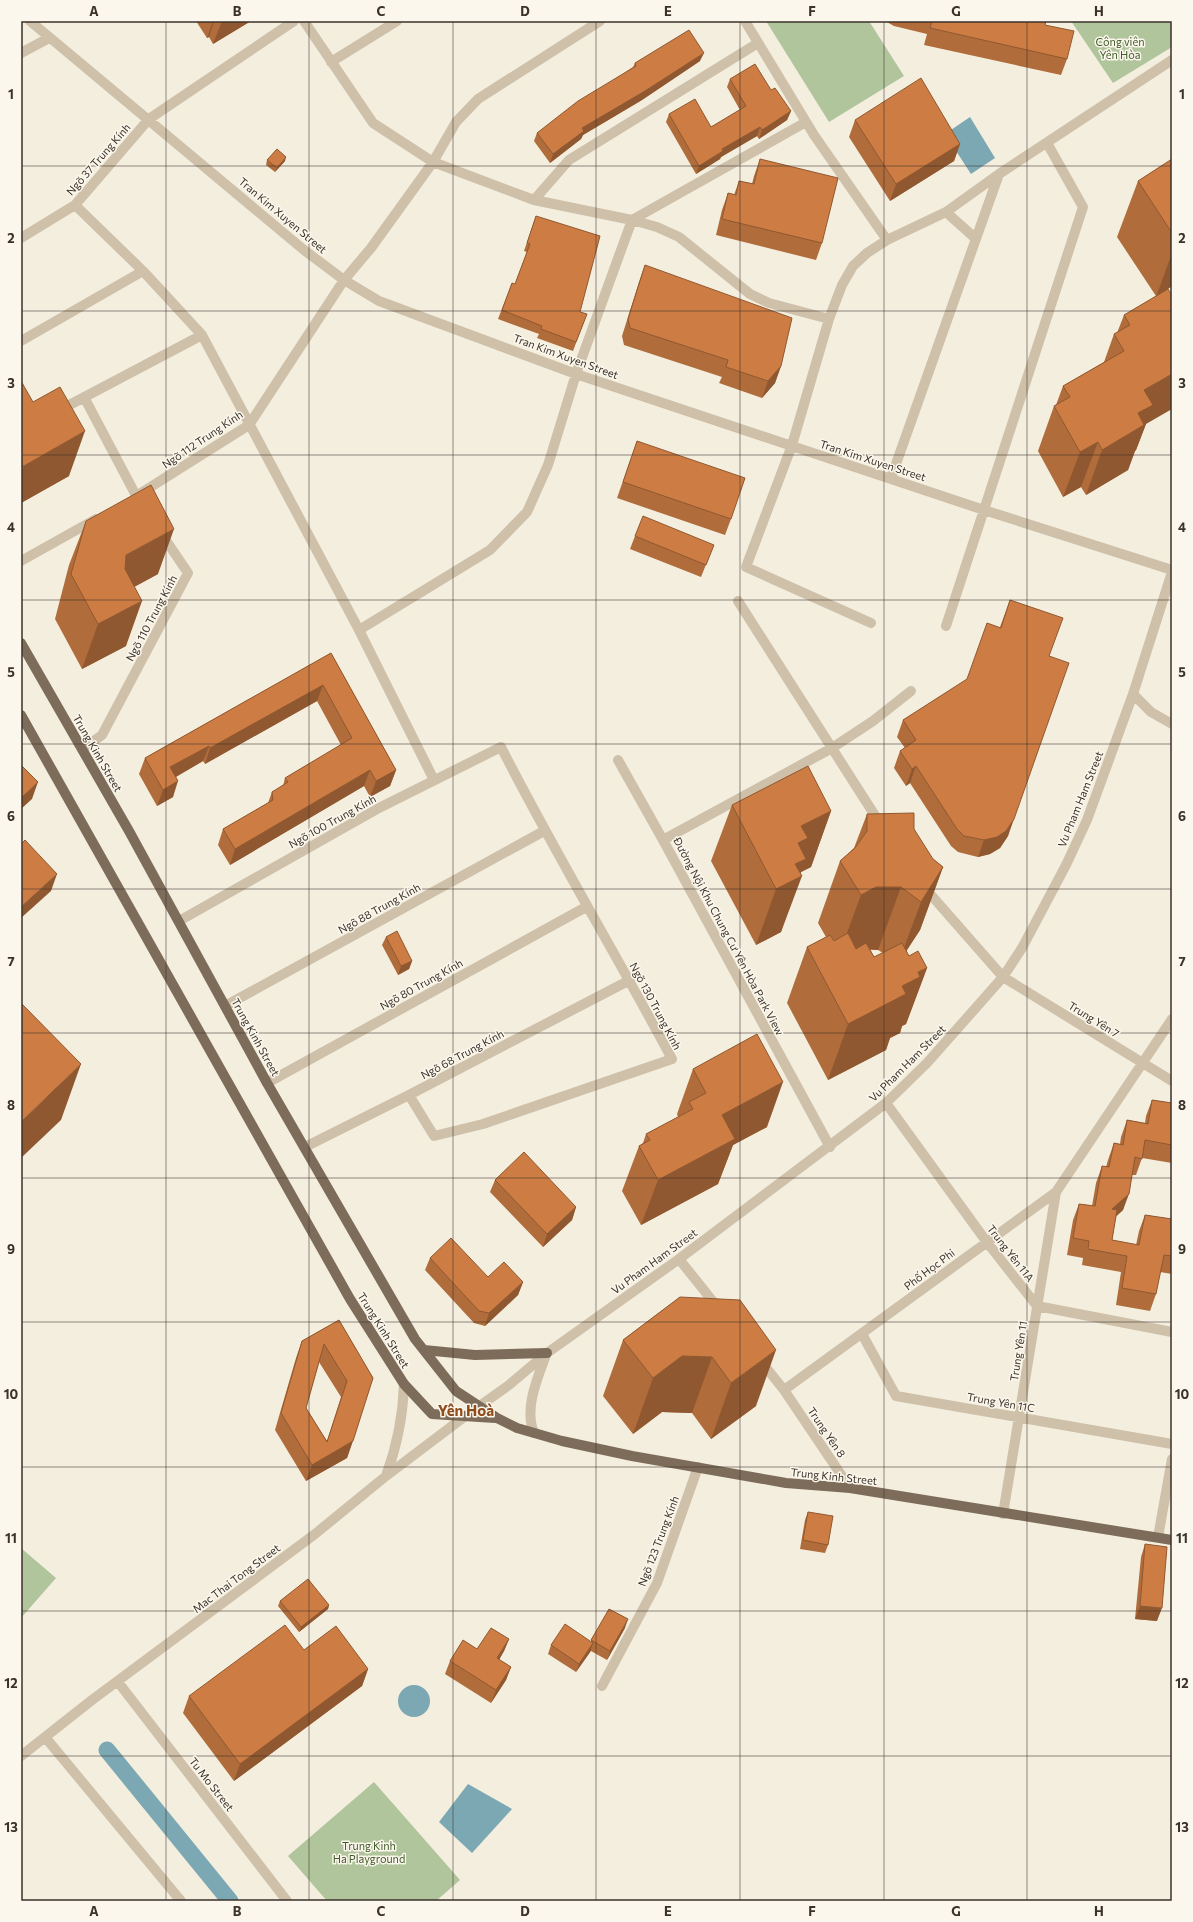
<svg xmlns="http://www.w3.org/2000/svg" width="1193" height="1922" font-family="Commissioner,sans-serif">
  <style>
    .green { fill: #b1c59d }
    .water { fill: #7ca8b4 }
    .lines { fill: none; stroke-linecap: round; stroke-linejoin: round }
    .canal { stroke: #7ca8b4; stroke-width: 17 }
    .minor { stroke: #cec0a9; stroke-width: 10 }
    .major { stroke: #7e6c5a; stroke-width: 10 }
    .wall { fill: #b06c3a; fill-rule: evenodd }
    .shaded-wall { fill: #905830 }
    .building { fill: #cd7d44; stroke: #905830; fill-rule: evenodd }
    .grid { fill: none; stroke: #3b322a; stroke-width: 1; stroke-opacity: 0.55 }
    .labels { text-anchor: middle; dominant-baseline: central; stroke-width: 3; stroke-linejoin: round; paint-order: stroke }
    .park-label { font-size: 11px; fill: #415b2b; stroke: #fbf7ec }
    .street-label { font-size: 11px; fill: #3b322a; stroke: #fbf7ec }
    .district-label { font-size: 15px; font-weight: bold; fill: #8f4c1d; stroke: #fbf7ec }
    .neatline { fill: none; stroke: #3b322a; stroke-width: 1.5 }
    .grid-label { font-size: 13px; text-anchor: middle; font-weight: bold; fill: #3b322a }
  </style>
  <rect width="100%" height="100%" fill="#f4eedf"/>
  <path class="green" d="M766,21H869L904,76L829,122Z
    M1071,21H1172V47L1113,83Z
    M21,1548L56,1578L21,1618Z
    M374,1782L460,1880L436,1901H327L288,1856Z"/>
  <path class="water" d="M970,117L995,158L971,174L945,134Z
    M398 1701a16 16 0 1 1 32 0a16 16 0 1 1-32 0Z
    M468,1784L512,1809L472,1853L439,1822Z"/>
  <g class="lines">
    <path class="canal" d="M107,1750L230,1901"/>
    <path class="minor" d="M30,21L304,250L344,280L379,301L576,374L984,510L1172,570
      M304,21L373,123L433,162L534,200L632,220L657,227L679,237L750,294L769,303L829,319
      M745,21L814,135L887,240
      M21,53L49,38
      M331,62L397,21
      M534,200L569,160L758,43
      M75,205L143,271L202,335L359,630L434,780
      M946,212L975,238
      M21,238L75,205L149,119L294,21
      M21,341L143,271
      M84,397L141,505
      M58,411L202,335
      M891,478L999,174
      M141,493L249,425L344,280L371,248L433,162L456,122L478,99L600,21
      M21,561L96,519
      M738,601L881,825
      M871,623L746,567L792,445L829,319L842,285L853,266L867,253L887,240L946,212L999,174L1172,60
      M946,626L1083,207L1047,143
      M359,630L490,550L527,512L548,465L576,374L632,220L806,122
      M1133,694L1151,712L1172,724
      M83,749L102,735L188,573L161,533
      M618,760L663,840L830,1147
      M663,840L832,748L873,721L911,691
      M924,887L1003,977L1172,1081
      M179,921L379,808L501,747C555,853 616,954 672,1059L483,1124L434,1136L409,1095
      M225,1006L544,831
      M267,1083L586,907
      M886,1103L986,1241L1037,1306L1172,1332
      M305,1147L409,1095L630,980
      M679,1259L719,1309
      M862,1334L896,1396L1172,1444
      M760,1360L784,1390L850,1488
      M784,1390L1056,1192L1172,1019
      M534,1433C524,1409 537,1379 546,1355
      M386,1476C397,1446 403,1417 404,1384
      M1003,1514L1056,1192
      M1158,1537L1172,1459
      M118,1682L287,1901
      M602,1686L657,1583L698,1467
      M45,1737L181,1901
      M21,1756L92,1700L315,1534L386,1476L464,1417L509,1385L547,1353L679,1259L886,1103L927,1063L1003,977L1022,948L1066,865L1087,820L1133,694L1172,572"/>
    <path class="major" d="M21,643L129,831L267,1083L415,1339L456,1391L497,1418L517,1428L562,1441L632,1456L786,1483L850,1488L1172,1540
      M21,715L350,1299L404,1384L432,1414L495,1418
      M424,1350L475,1355L547,1353"/>
  </g>
  <path class="wall" d="M196,21H251L213,44L209,37L207,38Z
    M885,21H1046L1045,25L1067,59L1061,75L924,45L927,34L894,26Z
    M700,61L642,100L583,135L581,139L550,163L534,141L537,133L633,67L635,63Z
    M730,79L771,90L791,111L787,120L759,139L757,136L721,157L720,159L696,174L666,122L669,114L711,127L740,110L727,87Z
    M855,120L960,144L954,161L890,201L849,137Z
    M760,159L822,243L816,260L716,235L722,210L728,193L734,195L739,181L752,184L754,176Z
    M1172,159V286L1168,289L1146,424L1136,450L1135,451L1128,470L1086,495L1081,487L1063,497L1038,451L1054,406L1056,405L1063,386L1104,362L1114,334L1117,333L1124,315L1156,296L1117,237L1138,181Z
    M267,160L285,161L275,172L266,165Z
    M536,216L580,312L587,314L573,351L537,338L539,334L498,319L512,283L515,284L527,252L524,251Z
    M645,265L781,366L775,383L762,398L719,383L722,377L624,345L622,336L639,282Z
    M21,381L69,476L21,503Z
    M637,441L731,519L725,535L617,498Z
    M86,521L158,574L134,587L126,646L82,669L55,619L69,565Z
    M635,536L709,557L701,577L630,549Z
    M1010,600L1049,656L1008,836L1000,848L990,854L978,857L958,852L951,846L910,783L906,786L894,768L900,751L905,748L897,737L903,720L967,680L1000,627Z
    M331,653L396,770L390,786L370,797L364,786L230,865L218,845L223,829L268,803L272,792L283,786L285,778L341,745L317,701L205,764L203,761L176,777L173,797L157,806L139,774L145,758Z
    M732,805L831,811L811,867L801,872L781,932L756,945L711,861Z
    M867,814L933,859L943,867L920,930L906,951L909,956L927,968L906,1024L902,1026L900,1033L890,1038L886,1050L828,1080L787,1003L807,947L826,937L818,923L840,861L854,848ZM870,949L878,950L883,953L874,957Z
    M386,937L412,961L409,969L398,975L382,945Z
    M693,1069L767,1127L733,1145L718,1184L641,1225L622,1191L639,1146L643,1143L646,1134L678,1117L677,1114Z
    M1152,1100L1172,1103V1163L1142,1158L1136,1175H1132L1123,1210L1116,1216L1112,1240L1136,1245L1139,1231L1145,1215L1172,1219V1274L1160,1272L1156,1294L1150,1311L1116,1305L1121,1272L1082,1265L1083,1258L1067,1255L1073,1220L1079,1204L1092,1206L1096,1183L1102,1166L1106,1167L1108,1160L1114,1143L1120,1144L1121,1137L1127,1120L1145,1123L1146,1116Z
    M495,1180L576,1207L572,1220L543,1247L490,1192Z
    M430,1258L488,1277L523,1282L518,1295L485,1326L474,1323L425,1270Z
    M680,1297L756,1406L711,1439L692,1413L662,1412L633,1434L603,1396L623,1340Z
    M339,1320L373,1378L347,1458L306,1481L275,1430L296,1358L302,1341ZM319,1362L341,1397L327,1441L306,1408Z
    M808,1512L828,1545L825,1553L800,1549L805,1520Z
    M1145,1544L1157,1621L1135,1619L1141,1557Z
    M280,1601L329,1605L328,1609L299,1632L278,1606Z
    M625,1628L607,1660L591,1651L576,1672L548,1654L551,1645L591,1642V1640Z
    M509,1639L504,1651L499,1660L511,1667L506,1680L491,1703L445,1674L450,1661L477,1649Z
    M304,1650L368,1669L362,1686L234,1781L183,1713L189,1696Z"/>
  <path class="shaded-wall" d="M213,21H214L209,37L207,38Z
    M222,21H251L213,44Z
    M704,53L700,61L642,100L583,135L581,139L550,163L553,154L582,128Z
    M791,111L787,120L759,139L762,130Z
    M760,127L757,136L721,157L720,159L696,174L699,166L722,149Z
    M960,144L954,161L890,201L896,184Z
    M286,157L285,161L275,172L277,168Z
    M1172,253V286L1156,297Z
    M781,366L775,383L762,398L768,381Z
    M1172,374V409L1146,424L1136,450L1135,451L1128,470L1086,495L1102,450L1144,390Z
    M85,431L69,476L21,503V474L24,466Z
    M1098,442L1081,487L1063,497L1080,452Z
    M174,529L158,574L110,600L126,555Z
    M142,601L126,646L82,669L98,624Z
    M323,685L317,701L205,764L210,748Z
    M209,746L203,761L165,783L170,767Z
    M916,766L910,783L906,786L912,769Z
    M370,770L364,786L230,865L235,849Z
    M396,770L390,786L370,797L376,781Z
    M178,781L173,797L157,806L163,790Z
    M38,782L32,799L21,809V798Z
    M831,811L811,867L801,872L800,877L802,876L781,932L756,945L776,889L801,826Z
    M1014,819L1008,836L1000,848L990,854L978,857L984,840Z
    M943,867L920,930L898,964L921,902Z
    M57,874L51,891L21,918V907Z
    M876,887H901L878,950L853,949L838,957L861,895Z
    M412,961L409,969L398,975L401,966Z
    M927,968L906,1024L902,1026L900,1033L890,1038L886,1050L828,1080L848,1024L918,972Z
    M81,1064L61,1120L21,1158V1122Z
    M783,1082L767,1127L733,1145L718,1184L641,1225L658,1180L722,1115Z
    M1129,1194L1123,1210L1106,1226L1112,1209Z
    M576,1207L572,1220L543,1247L547,1234Z
    M523,1282L518,1295L485,1326L489,1313Z
    M776,1350L756,1406L711,1439L731,1383Z
    M682,1356L712,1357L692,1413L662,1412L633,1434L653,1378Z
    M353,1441L347,1458L306,1481L312,1465Z
    M329,1605L328,1609L299,1632L301,1627Z
    M1140,1606L1162,1608L1157,1621L1135,1619Z
    M628,1619L625,1628L607,1660L610,1651Z
    M509,1639L504,1651L492,1671L497,1658Z
    M593,1643L590,1652L576,1672L579,1664Z
    M511,1667L506,1680L491,1703L496,1690Z
    M368,1669L362,1686L234,1781L240,1764Z"/>
  <path class="building" d="M932,21H1046L1045,25L1074,31L1067,59L930,28Z
    M689,30L704,53L645,91L582,128L584,131L553,154L537,133L578,101L636,66L635,63Z
    M755,64L771,90L775,88L791,111L762,130L760,127L722,149L723,151L699,166L669,114L695,99L711,127L746,106L730,79Z
    M921,78L960,144L896,184L855,120Z
    M277,149L286,157L277,168L267,160Z
    M760,159L838,178L822,243L722,219L728,193L736,195L739,181L754,184Z
    M1172,159V233L1138,181Z
    M536,216L600,236L580,312L587,314L576,342L541,329L542,326L502,310L512,283L515,284L530,244L527,243Z
    M645,265L792,318L781,366L768,381L726,367L728,360L630,328L628,319Z
    M1168,289L1172,295V374L1144,390L1153,405L1138,413L1144,425L1102,450L1098,442L1080,452L1054,406L1070,397L1063,386L1124,351L1114,334L1130,325L1124,315Z
    M21,381L33,402L60,387L85,431L24,466L21,465Z
    M637,441L745,478L731,519L623,482Z
    M151,485L174,529L126,555L125,569L142,601L98,624L71,574L86,521Z
    M643,516L714,545L706,565L635,536Z
    M1010,600L1063,618L1049,656L1069,663L1014,819L1006,831L997,837L984,840L964,836L957,829L916,766L912,769L900,751L916,740L903,720L967,679L987,623L1001,628Z
    M331,653L396,770L376,781L370,770L235,849L223,829L273,800L272,792L288,782L285,778L352,738L323,685L210,748L209,746L170,767L178,781L163,790L145,758Z
    M21,765L38,782L21,798Z
    M808,766L831,811L801,826L808,838L798,843L806,859L795,864L802,876L776,889L732,805Z
    M914,813V829L933,859L943,867L921,902L901,887H876L861,895L840,861L855,848L867,831V814Z
    M25,840L57,874L21,907V844Z
    M397,931L412,961L401,966L386,937Z
    M848,933L856,949L866,943L874,957L902,943L909,956L918,951L927,968L918,972L920,977L902,986L906,994L848,1024L807,947L830,935L834,941Z
    M21,1003L81,1064L21,1122Z
    M757,1034L783,1082L722,1115L735,1139L658,1180L639,1146L650,1140L646,1134L693,1109L689,1102L706,1093L693,1069Z
    M1152,1100L1172,1103V1145L1145,1140L1142,1159L1135,1157L1129,1194L1112,1209L1117,1210L1112,1240L1139,1245L1145,1215L1172,1219V1256L1164,1255L1156,1294L1122,1288L1127,1256L1088,1249L1089,1241L1073,1238L1079,1204L1095,1206L1102,1166L1109,1167L1114,1143L1123,1145L1127,1120L1148,1124Z
    M524,1152L576,1207L547,1234L495,1180Z
    M451,1238L488,1277L504,1262L523,1282L489,1313L479,1311L430,1258Z
    M680,1297L740,1300L776,1350L731,1383L712,1357L682,1356L653,1378L623,1340Z
    M339,1320L373,1378L353,1441L312,1465L281,1413L302,1341ZM324,1344L347,1381L327,1442L306,1408Z
    M808,1512L833,1516L828,1545L803,1540Z
    M1145,1544L1167,1547L1162,1608L1140,1606Z
    M308,1579L329,1605L301,1627L280,1601Z
    M609,1609L628,1619L610,1651L591,1640Z
    M565,1624L593,1643L579,1664L551,1645Z
    M285,1625L304,1650L336,1626L368,1669L240,1764L189,1696Z
    M491,1628L509,1639L497,1658L511,1667L496,1690L450,1661L463,1640L477,1649Z"/>
  <path class="grid" d="M166,21V1901M309,21V1901M453,21V1901M596,21V1901M740,21V1901M884,21V1901M1027,21V1901M21,166H1172M21,311H1172M21,455H1172M21,600H1172M21,744H1172M21,889H1172M21,1033H1172M21,1178H1172M21,1322H1172M21,1467H1172M21,1611H1172M21,1756H1172"/>
  <g class="labels">
    <g class="park-label">
      <text x="1120" y="41">Công viên<tspan x="1120" dy="13">Yên Hòa</tspan></text>
      <text x="369" y="1845">Trung Kinh<tspan x="369" dy="13">Ha Playground</tspan></text>
    </g>
    <g class="street-label">
      <text transform="translate(98 159) rotate(-49)">Ngõ 37 Trung Kính</text>
      <text transform="translate(283 215) rotate(40)">Tran Kim Xuyen Street</text>
      <text transform="translate(566 356) rotate(20)">Tran Kim Xuyen Street</text>
      <text transform="translate(202 439) rotate(-34)">Ngõ 112 Trung Kính</text>
      <text transform="translate(873 460) rotate(18)">Tran Kim Xuyen Street</text>
      <text transform="translate(151 618) rotate(-62)">Ngõ 110 Trung Kính</text>
      <text transform="translate(98 753) rotate(60)">Trung Kinh Street</text>
      <text transform="translate(1080 799) rotate(-68)">Vu Pham Ham Street</text>
      <text transform="translate(332 821) rotate(-29)">Ngõ 100 Trung Kính</text>
      <text transform="translate(379 908) rotate(-29)">Ngõ 88 Trung Kính</text>
      <text transform="translate(729 936) rotate(62)">Đường Nội Khu Chung Cư Yên Hòa Park View</text>
      <text transform="translate(421 984) rotate(-29)">Ngõ 80 Trung Kính</text>
      <text transform="translate(656 1006) rotate(62)">Ngõ 130 Trung Kính</text>
      <text transform="translate(1094 1019) rotate(32)">Trung Yên 7</text>
      <text transform="translate(256 1037) rotate(61)">Trung Kinh Street</text>
      <text transform="translate(462 1054) rotate(-28)">Ngõ 68 Trung Kính</text>
      <text transform="translate(907 1063) rotate(-45)">Vu Pham Ham Street</text>
      <text transform="translate(1011 1253) rotate(52)">Trung Yên 11A</text>
      <text transform="translate(654 1261) rotate(-36)">Vu Pham Ham Street</text>
      <text transform="translate(929 1269) rotate(-37)">Phố Học Phi</text>
      <text transform="translate(384 1330) rotate(58)">Trung Kinh Street</text>
      <text transform="translate(1018 1351) rotate(-81)">Trung Yên 11</text>
      <text transform="translate(1001 1402) rotate(10)">Trung Yên 11C</text>
      <text transform="translate(827 1432) rotate(56)">Trung Yên 8</text>
      <text transform="translate(834 1476) rotate(6)">Trung Kinh Street</text>
      <text transform="translate(658 1541) rotate(-69)">Ngõ 123 Trung Kính</text>
      <text transform="translate(236 1578) rotate(-37)">Mac Thai Tong Street</text>
      <text transform="translate(212 1784) rotate(52)">Tu Mo Street</text>
    </g>
    <g class="district-label">
      <text x="466" y="1410">Yên Hoà</text>
    </g>
  </g>
  <rect width="1193" height="1922" fill="none" stroke="#fbf7ec" stroke-width="44"/>
  <rect x="22" y="22" width="1149" height="1878" class="neatline"/>
  <g class="grid-label">
    <text x="94" y="16">A</text>
    <text x="237" y="16">B</text>
    <text x="381" y="16">C</text>
    <text x="525" y="16">D</text>
    <text x="668" y="16">E</text>
    <text x="812" y="16">F</text>
    <text x="956" y="16">G</text>
    <text x="1099" y="16">H</text>
    <text x="11" y="99">1</text>
    <text x="1182" y="99">1</text>
    <text x="11" y="243">2</text>
    <text x="1182" y="243">2</text>
    <text x="11" y="388">3</text>
    <text x="1182" y="388">3</text>
    <text x="11" y="532">4</text>
    <text x="1182" y="532">4</text>
    <text x="11" y="677">5</text>
    <text x="1182" y="677">5</text>
    <text x="11" y="821">6</text>
    <text x="1182" y="821">6</text>
    <text x="11" y="966">7</text>
    <text x="1182" y="966">7</text>
    <text x="11" y="1110">8</text>
    <text x="1182" y="1110">8</text>
    <text x="11" y="1254">9</text>
    <text x="1182" y="1254">9</text>
    <text x="11" y="1399">10</text>
    <text x="1182" y="1399">10</text>
    <text x="11" y="1543">11</text>
    <text x="1182" y="1543">11</text>
    <text x="11" y="1688">12</text>
    <text x="1182" y="1688">12</text>
    <text x="11" y="1832">13</text>
    <text x="1182" y="1832">13</text>
    <text x="94" y="1916">A</text>
    <text x="237" y="1916">B</text>
    <text x="381" y="1916">C</text>
    <text x="525" y="1916">D</text>
    <text x="668" y="1916">E</text>
    <text x="812" y="1916">F</text>
    <text x="956" y="1916">G</text>
    <text x="1099" y="1916">H</text>
  </g>
</svg>
